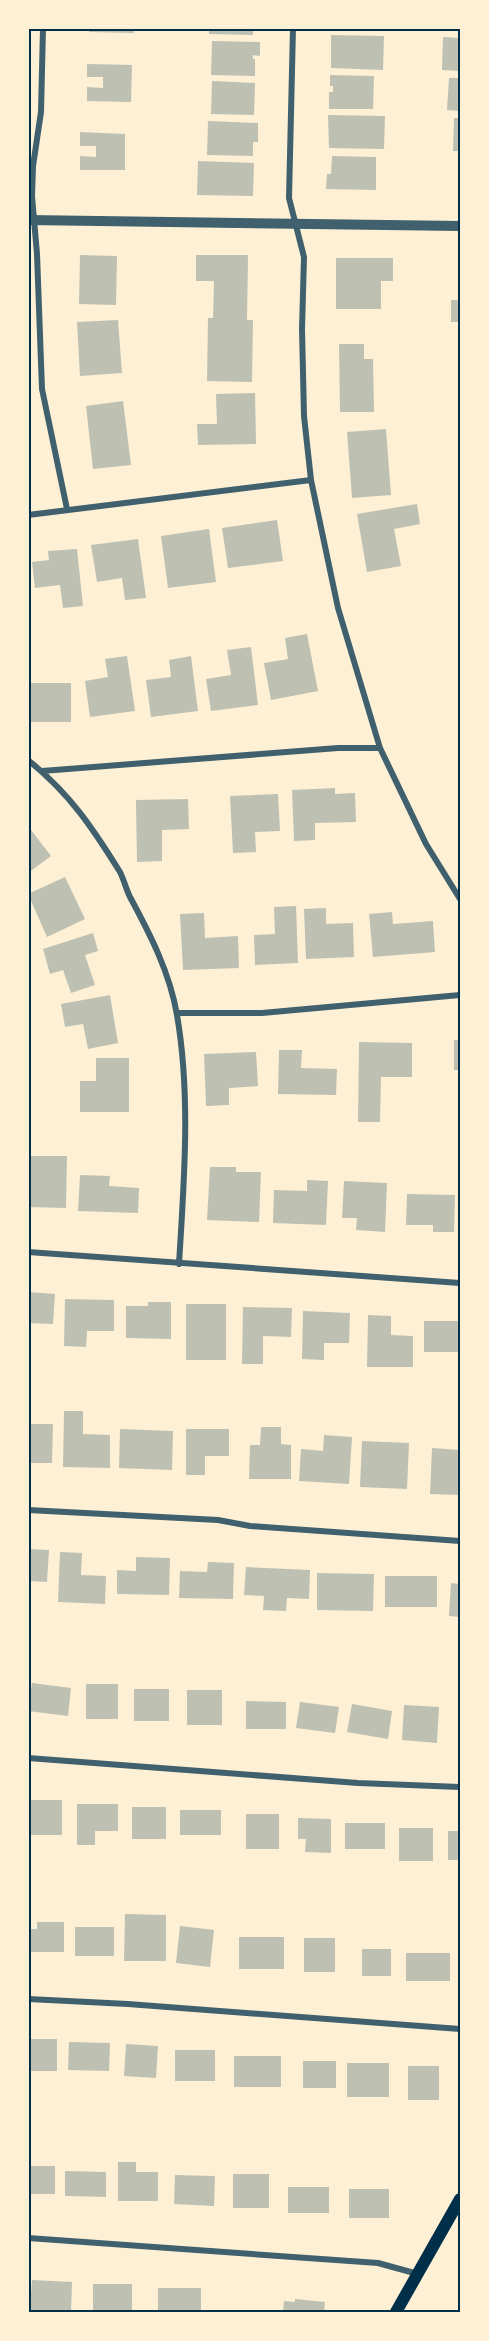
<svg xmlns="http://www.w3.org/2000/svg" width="489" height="2341" font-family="'Libre Baskerville',serif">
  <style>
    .building { fill: #bec0b2 }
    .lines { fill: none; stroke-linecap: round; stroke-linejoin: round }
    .minor { stroke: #3f606c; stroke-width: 6 }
    .tertiary { stroke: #3f606c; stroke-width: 10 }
    .secondary { stroke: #003049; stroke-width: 12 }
    .neatline { fill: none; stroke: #003049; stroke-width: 2 }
  </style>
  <rect width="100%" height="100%" fill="#fdf0d5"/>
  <path class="building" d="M89,28H134V33L89,32Z
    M209,28H253V35L209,34Z
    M331,35L384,36L383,70L331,68Z
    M443,37L460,38V71L442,70Z
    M212,41L260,42V56L253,55V59H255V76L211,75Z
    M87,64L132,65L131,102L87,101V87L103,88V77H87Z
    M330,75L374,76L373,109H329V92H333V86H330Z
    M449,78H460V111L447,110Z
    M212,81L255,83L254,115L211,114Z
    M328,115L385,116L384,149L329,148Z
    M454,118H460V151H453Z
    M208,121L258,123V142H253V156L207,155Z
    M80,132L125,134V170H80V156L96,157V146H80Z
    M332,156L376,157V190L326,189L327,174H331Z
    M198,161L254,163L253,196L197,195Z
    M80,255L117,256L116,305L79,304Z
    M196,255H248L247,320H253L252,382L207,381L208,318H213L214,281H196Z
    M336,258H393V281H381V309H336Z
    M451,300H460V322H451Z
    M118,320L122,373L80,376L77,322Z
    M339,344H364V359H373L374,412H340Z
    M255,393L256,444L198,445L197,424H217L216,394Z
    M123,401L131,465L93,469L86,406Z
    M386,429L391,495L352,498L347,432Z
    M417,504L420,524L394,529L401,566L367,572L357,514Z
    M277,520L283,561L228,568L222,528Z
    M209,529L216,582L168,588L161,536Z
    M138,539L146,598L125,600L122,578L97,582L91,545Z
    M77,549L83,606L63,608L60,585L35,588L32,562L49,560L48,551Z
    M307,634L318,691L271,700L264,663L288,659L285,638Z
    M251,647L258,705L211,711L206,679L231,675L227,650Z
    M127,656L135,711L90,717L85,681L108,677L105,659Z
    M191,656L198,711L151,717L146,680L171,677L169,660Z
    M28,683H71V722H28Z
    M335,788V794L355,793L356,822L315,823V840L294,841L292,790Z
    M278,794L280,831L255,832L256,852L233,853L230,796Z
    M188,799L189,829L162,830V861L137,862L136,800Z
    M28,826L51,856L28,873Z
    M65,877L85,919L47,937L28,894Z
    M296,906L298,963L255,965L254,935L275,934L274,907Z
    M326,908V924L353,923L354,957L306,959L304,909Z
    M392,912L393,924L433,921L435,952L373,957L369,914Z
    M204,913L205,938L238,936L239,968L183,970L180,914Z
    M93,933L98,951L85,955L95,985L71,993L63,970L50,974L43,949Z
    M110,995L118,1043L88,1049L83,1024L65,1027L61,1004Z
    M454,1040H460V1070H454Z
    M359,1042L412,1043V1077H381L380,1122H358Z
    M279,1050H302L301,1068L337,1069L336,1095L278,1094Z
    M256,1052L258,1086L229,1088V1105L206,1106L204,1054Z
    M96,1058H129V1112H80V1081H96Z
    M28,1156H67L66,1208L28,1207Z
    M210,1167H236V1172H261L259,1222L207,1220Z
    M80,1175L110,1176L109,1186L139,1188L138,1213L78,1211Z
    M307,1180L328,1181L326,1225L273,1223L274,1190L307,1191Z
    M344,1181L387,1183L385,1232L356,1230L357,1218H342Z
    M407,1194L455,1195L454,1232H433V1225H406Z
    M28,1292L55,1294L53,1324L28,1323Z
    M65,1299L114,1300V1331H87L86,1347L64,1346Z
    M148,1302H171V1339L126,1338V1306H148Z
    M186,1304H226V1360H186Z
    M243,1307L292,1308L291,1337L263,1336V1364H242Z
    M303,1311L350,1313L349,1343H324V1360L302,1359Z
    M368,1315L391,1316V1335L413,1336V1367H367Z
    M424,1321H460V1352H424Z
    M64,1411H83V1434L110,1435V1468L63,1467Z
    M30,1424H53L52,1463H28Z
    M261,1427H281V1444L291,1445V1479H249L250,1445H260Z
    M120,1429L173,1431L172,1470L119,1468Z
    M186,1429H229V1456H205V1475H186Z
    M324,1435L352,1437L349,1484L299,1481L301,1449L323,1451Z
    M362,1441L409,1443L407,1489L360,1487Z
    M432,1448L460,1450V1495L430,1494Z
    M28,1549L49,1550L47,1582L28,1581Z
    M60,1552L82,1553L81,1575L106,1576L105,1604L58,1602Z
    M136,1557L170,1558L169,1595L117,1594V1570L136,1571Z
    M208,1562L234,1563L233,1599L179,1598L180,1571L207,1572Z
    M246,1567L310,1570L309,1599L287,1598L286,1611L263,1610L264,1596L244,1595Z
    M317,1573L374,1574L373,1611L317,1610Z
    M385,1576H437V1607H385Z
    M451,1583L460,1584V1617L449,1616Z
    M32,1683L71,1688L68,1716L28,1711Z
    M86,1684H118V1719H86Z
    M134,1689H169V1721H134Z
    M187,1690H222V1725H187Z
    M246,1701L286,1702V1729H246Z
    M300,1702L339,1707L335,1733L296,1728Z
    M352,1704L392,1711L388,1739L347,1732Z
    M404,1705L439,1707L437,1743L402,1740Z
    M30,1800H62V1835H30Z
    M77,1804H118V1831H95V1845H77Z
    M132,1807H166V1839H132Z
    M180,1810H221V1835H180Z
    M246,1814H279V1849H246Z
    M298,1818L331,1819V1853L305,1852L306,1839H298Z
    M345,1823H385V1849H345Z
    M399,1828H433V1861H399Z
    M448,1831H460V1860H448Z
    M125,1914L166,1915V1961H124Z
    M37,1922H64V1952H28V1929H37Z
    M180,1926L214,1930L210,1967L176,1963Z
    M75,1927H114V1956H75Z
    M239,1937H284V1969H239Z
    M304,1938H335V1972H304Z
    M362,1949H391V1976H362Z
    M406,1953H450V1981H406Z
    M28,2039H57V2071H28Z
    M69,2042L110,2043L109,2071L68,2070Z
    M126,2044L158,2046L156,2078L124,2076Z
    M175,2050H215V2081H175Z
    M234,2056H281V2087H234Z
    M303,2061H336V2088H303Z
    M347,2063H389V2097H347Z
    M408,2066H439V2100H408Z
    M118,2162H136V2172H158V2201H118Z
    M28,2166H55V2194H28Z
    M65,2171L106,2172V2197L65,2196Z
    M233,2174H269V2208H233Z
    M175,2175L215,2176L214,2206L174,2204Z
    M288,2187H329V2213H288Z
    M349,2189H389V2218H349Z
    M32,2280L72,2282L71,2312L30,2310Z
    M93,2284H132V2312H93Z
    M158,2288H201V2312H158Z
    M295,2299L325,2302L324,2312H283L284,2301L295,2302Z"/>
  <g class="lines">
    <path class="minor" d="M43,28L41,112L33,166L32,196L37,254L42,389L67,509
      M293,28L289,198L304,257L302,329L304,416L311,480L338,608L380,748L426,844L460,899
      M28,515L311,480
      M28,760C70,794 92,827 120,872C124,880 126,889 130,897C150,934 170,973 177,1015C191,1096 184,1182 179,1264
      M42,771L338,748H380
      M177,1013H262L460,995
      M28,1252L460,1283
      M28,1510L218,1520L250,1526L460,1541
      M28,1758L358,1783L460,1787
      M28,1999L128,2004L460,2029
      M28,2238L378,2263L418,2274"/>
    <path class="tertiary" d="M28,220L460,226"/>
    <path class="secondary" d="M396,2312L460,2199"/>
  </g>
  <rect width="489" height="2341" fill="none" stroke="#fdf0d5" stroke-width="60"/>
  <rect x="30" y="30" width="429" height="2281" class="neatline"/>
</svg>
